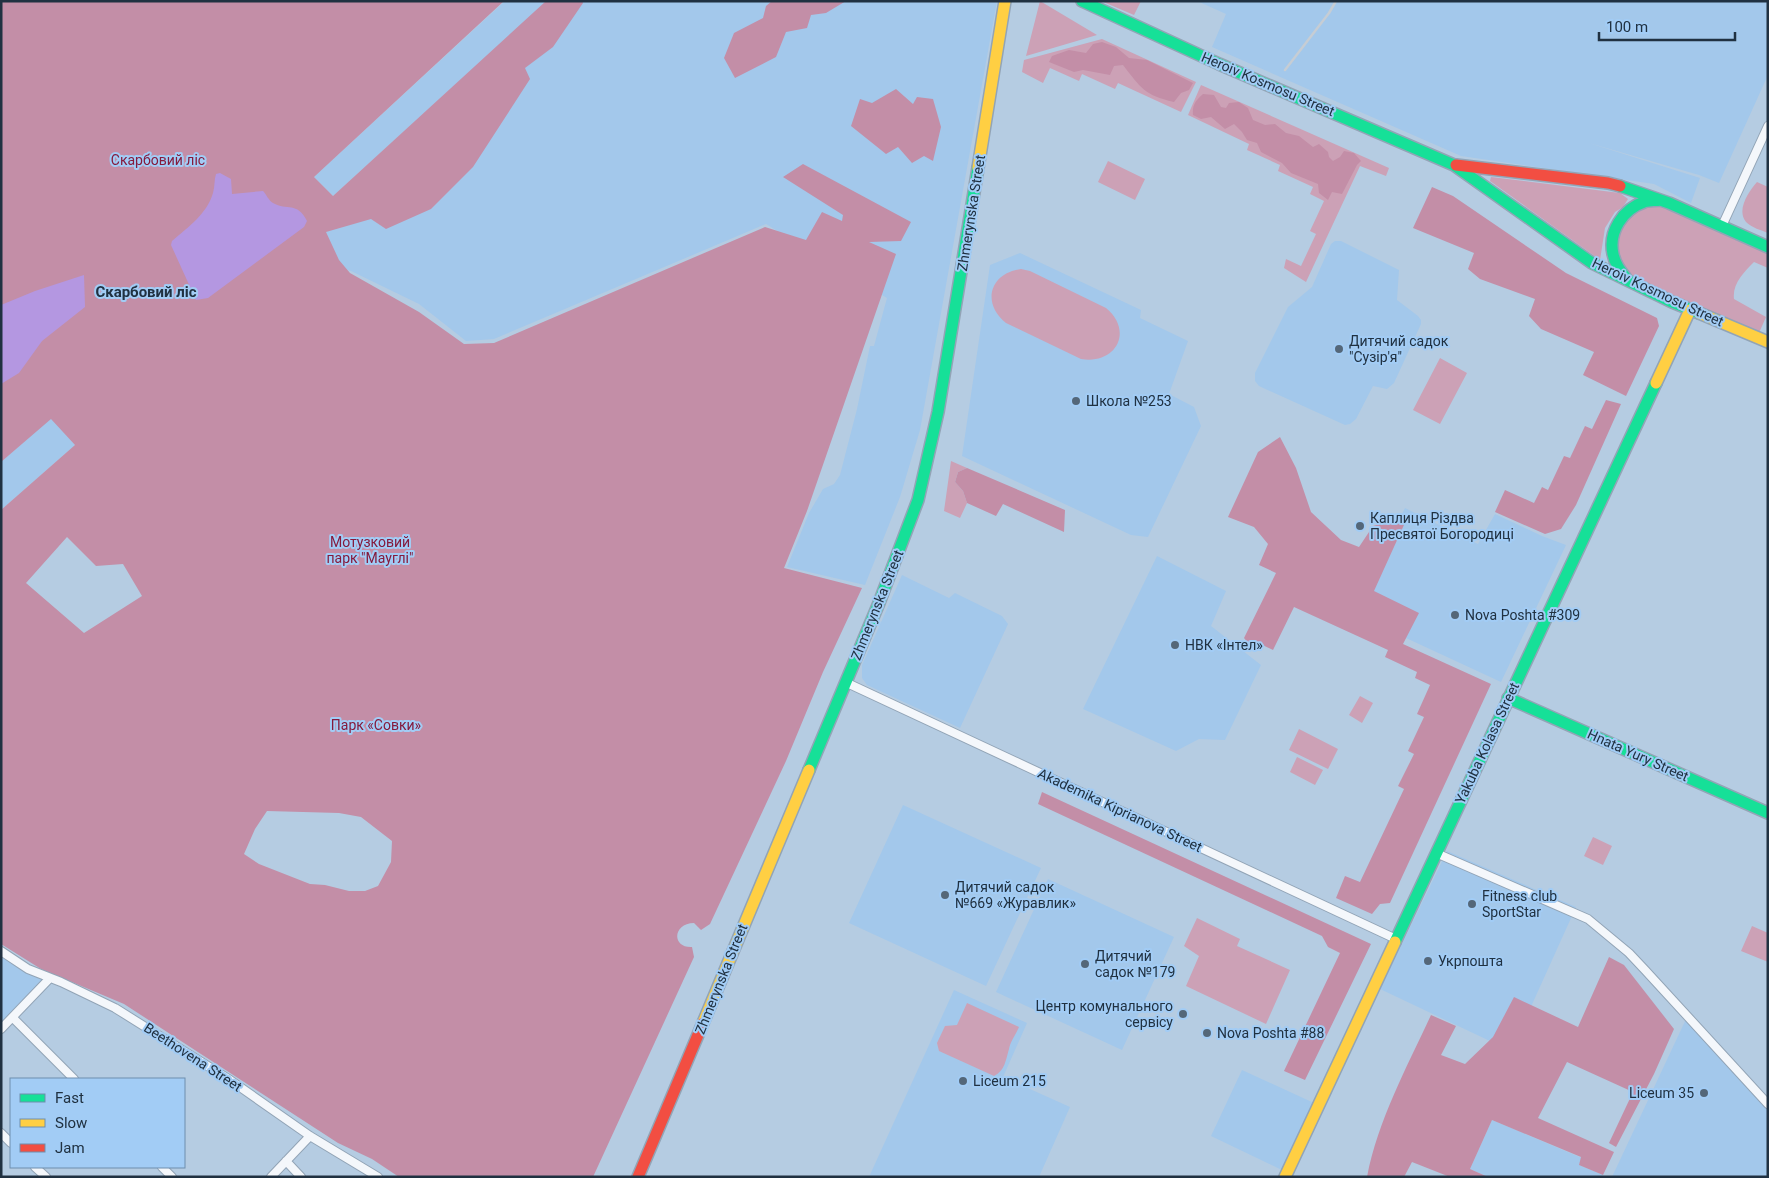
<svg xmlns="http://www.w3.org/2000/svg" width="1769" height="1178" font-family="Roboto,sans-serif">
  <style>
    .built { fill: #a3c8eb }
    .green { fill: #cca1b6 }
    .forest { fill: #c38ea7; fill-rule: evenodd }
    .water { fill: #b497e1 }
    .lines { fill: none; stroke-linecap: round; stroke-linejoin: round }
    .street-casing { stroke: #92a4b6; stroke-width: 10 }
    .fast-casing { stroke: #92a4b6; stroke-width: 14 }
    .slow-casing { stroke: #92a4b6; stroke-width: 14 }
    .jam-casing { stroke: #92a4b6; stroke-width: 14 }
    .street { stroke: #f4f7fb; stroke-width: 8 }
    .fast { stroke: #16e098; stroke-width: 11 }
    .slow { stroke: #ffcf43; stroke-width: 11 }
    .jam { stroke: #f24e42; stroke-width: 11 }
    .rail { stroke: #c6cdd4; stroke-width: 2.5 }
    .poi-dot { fill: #546779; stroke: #a2ccf5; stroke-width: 2 }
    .labels { text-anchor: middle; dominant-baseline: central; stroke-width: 4; stroke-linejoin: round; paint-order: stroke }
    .street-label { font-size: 14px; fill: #203141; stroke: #a2ccf5 }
    .park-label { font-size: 14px; fill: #851a3c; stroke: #a2ccf5 }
    .poi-label { font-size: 14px; fill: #203141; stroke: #a2ccf5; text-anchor: start }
    .neighbourhood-label { font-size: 15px; font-weight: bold; fill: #203141; stroke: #a2ccf5 }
  </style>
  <rect width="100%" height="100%" fill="#b5cce2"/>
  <path class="built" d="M505,1H547L333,196L314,177Z
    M551,1H997L920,430L900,497L865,585L787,567L809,513L823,489L834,484L840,475L857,409L870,346H874L887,298L766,224L494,339L466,341L419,304L351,271L311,261L334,199Z
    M1197,1H1768V75L1719,183L1699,175L1589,143L1700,178L1691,203L1654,184L1461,156L1212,47L1226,14Z
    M1335,241H1341L1399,270L1397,300L1418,316L1421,320V324L1394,383L1387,389L1373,386L1356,419L1350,424L1345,425L1259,386L1255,381V373L1288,307L1312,287L1331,244Z
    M1020,253L1141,310L1140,318L1188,341L1169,394L1194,407L1201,426L1148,537L1131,535L962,456L990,265Z
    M51,418L75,445L1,510V462Z
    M1405,508L1478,544L1495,514L1542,536L1566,545L1501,682L1352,613Z
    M1157,556L1226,591L1211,626L1261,665L1225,740L1199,739L1176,751L1083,709Z
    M902,575L949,598L955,593L1002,616L1008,624L960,728L867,685L862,678V665Z
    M903,805L1041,868L986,986L849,923Z
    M1447,851L1576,907L1511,1051L1380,989Z
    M1048,879L1174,937L1122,1050L996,992Z
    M1,951L50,978L1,1029Z
    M954,990L1027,1023L1003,1077L1070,1107L1039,1177H869Z
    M1687,1017L1768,1105V1177H1612Z
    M1242,1070L1314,1103L1282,1170L1211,1136Z
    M1492,1120L1582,1158L1579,1165L1603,1175L1602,1177H1488L1470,1169Z"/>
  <path class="green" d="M1040,1L1097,35L1026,56Z
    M1101,1H1141L1134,15Z
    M1102,39L1196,82L1181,112L1118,83L1115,89L1082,74L1079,81L1050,68L1043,83L1022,72L1024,60Z
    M1201,85L1389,168L1386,176L1360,166L1306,282L1284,268L1286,259L1301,266L1316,234L1310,231L1324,201L1310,194L1313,187L1278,171L1280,165L1247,150L1249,144L1188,115Z
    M1108,161L1145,179L1135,200L1098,182Z
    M1491,177L1620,193L1628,199L1623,207L1615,212L1605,228L1600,260L1490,181Z
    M1757,182L1768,187V233C1761,230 1752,228 1746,222C1736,210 1749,191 1757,182Z
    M1665,205L1731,238L1768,252V268L1754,262C1744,272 1732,284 1734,299L1766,317L1759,333L1630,278C1614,257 1609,233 1632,215C1635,213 1638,209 1641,207C1647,205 1658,206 1665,205Z
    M1021,269L1030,271L1106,308C1134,331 1116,365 1081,359L1006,323C981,303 990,273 1021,269Z
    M1440,358L1467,373L1440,424L1413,410Z
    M951,461L967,468L958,472L955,482L963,491L967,503L960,518L944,511Z
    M1360,696L1373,703L1362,723L1349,715Z
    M1299,729L1338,749L1328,769L1289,750Z
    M1297,757L1323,770L1315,785L1290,772Z
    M1593,837L1612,846L1603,865L1584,856Z
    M1197,918L1240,939L1237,946L1290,970L1266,1024L1186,986L1199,956L1184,946Z
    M1752,926L1768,933V962L1741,951Z
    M967,1003L1019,1027C1016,1034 1010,1042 1009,1049C1006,1059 1005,1071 994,1076L939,1051L937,1043L945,1026L957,1025Z"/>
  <path class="forest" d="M1,1H504L314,177L333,196L546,1H582L583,3L553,47L525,68L530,79L473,167L431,209L386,229L371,219L326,232L339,260L350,273L419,312L464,344L494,343L765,227L806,240L822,212L842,221L843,215L783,177L803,164L911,222L901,241L869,242L896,254L807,511L784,568L862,588L823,672L786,761L710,924L701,930L694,923C673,923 671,948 692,947L694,957L593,1177H399L372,1159L338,1143L124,1004L41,969L1,944V510L75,445L51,419L1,462ZM67,537L96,566L123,564L142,596L84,633L26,583ZM267,811L339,813L361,817L392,841L391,862L378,886L365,891H349L325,885L310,884L259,864L244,854L255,829Z
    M772,1H846L826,13L811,15L807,28L786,32L776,57L735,78L724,58L734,33L763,18L766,6Z
    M1102,42L1116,47L1129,58L1147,60L1193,83L1189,90L1181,93L1174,102C1144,95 1141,88 1123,65L1114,66L1110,75L1083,70L1074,72L1049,62L1052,56L1069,50L1086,53L1093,44Z
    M896,89L913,104L917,97L933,99L941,127L933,161L924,156L912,163L898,147L886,154L851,126L860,99L872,103Z
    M1203,94L1214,95L1221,107L1226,108L1229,103L1239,102L1248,108L1253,120L1265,125L1275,124L1286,133L1299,136L1313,147L1319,144L1328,152L1329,157L1333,161L1340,157L1344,151L1354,153L1361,161L1357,165L1342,194L1332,192L1328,200L1319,193L1318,184L1291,173L1282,163L1261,152L1257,143L1247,140L1242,132L1234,124L1225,129L1211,117L1201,119L1193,115C1192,105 1196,100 1203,94Z
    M1432,187L1453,196L1566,273L1657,318L1659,326L1626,396L1583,375L1594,352L1541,329L1529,316L1535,299L1480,279L1468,269L1474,253L1413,228Z
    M1606,400L1621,404L1576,505L1561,529L1545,534L1495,512L1505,490L1534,503L1542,487L1548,490L1564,456L1570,458L1585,426L1592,429Z
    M1280,437L1296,468L1311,512L1341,540L1359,547L1373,526L1408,516L1374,591L1419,613L1403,644L1491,684L1390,903L1380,904L1372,914L1336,898L1345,876L1360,882L1404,789L1398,786L1414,754L1408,751L1424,717L1417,714L1430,685L1415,678L1417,672L1385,657L1388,650L1294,607L1273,650L1254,641L1250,645L1244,638L1276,573L1259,565L1268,544L1254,527L1228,517L1258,452Z
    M967,468L1065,510L1064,532L1003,504L996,516L967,503L963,491L955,482L958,472Z
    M1042,792L1371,944L1305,1080L1284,1071L1340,953L1328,947L1322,936L1038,804Z
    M1609,957L1624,965L1674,1029L1654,1074L1616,1147L1609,1143L1633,1092L1567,1062L1538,1118L1614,1152L1603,1175L1579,1165L1581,1157L1492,1120L1470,1169L1488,1177H1450L1412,1162L1404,1177H1367C1378,1120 1407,1067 1431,1015L1456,1026L1441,1055L1465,1064L1493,1037L1514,997L1578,1027Z"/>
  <path class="water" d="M220,173L231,179L232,194L263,191C266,194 269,201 273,203C287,211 297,201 307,221L304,227L208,298L196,300L171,245L172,241C188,227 207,214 213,193C215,186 214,180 216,174Z
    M84,275L85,307L42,341L19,373L1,384V305L35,291Z"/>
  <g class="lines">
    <g class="street-casing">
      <path id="street" d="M1722,226L1768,126
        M845,682L1396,939
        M1436,853L1588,919L1629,953L1645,970L1768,1104
        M1,951L28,969L61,982L115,1008L230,1080L310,1136L378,1177
        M13,1018L74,1079
        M1,1029L50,978
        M1,1133L11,1143
        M286,1161L301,1177
        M35,1167L46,1177
        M162,1167L172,1177
        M271,1177L310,1136"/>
    </g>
    <g class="fast-casing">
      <path id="fast" d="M1082,1L1219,64L1454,165L1592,263L1672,302L1699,313
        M1620,186L1669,203L1768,247
        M1626,278C1620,271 1615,264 1613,254C1608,232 1623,209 1644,202C1649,200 1655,201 1660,200
        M1508,698L1768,813
        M809,770L879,603L918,500L938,412L978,168
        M1395,942L1656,383"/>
    </g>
    <g class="slow-casing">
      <path id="slow" d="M978,168L1005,1
        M1699,313L1768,342
        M1656,383L1690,310
        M703,1023L809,770
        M1285,1177L1395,942"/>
    </g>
    <g class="jam-casing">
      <path id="jam" d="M1456,165L1608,183L1620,186
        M638,1177L703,1023"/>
    </g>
    <use href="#street" class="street"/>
    <use href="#fast" class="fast"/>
    <use href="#slow" class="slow"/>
    <use href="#jam" class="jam"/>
    <path class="rail" d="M1285,70L1329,13L1336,1"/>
  </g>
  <g class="poi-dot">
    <circle cx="1339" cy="349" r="5"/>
    <circle cx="1076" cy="401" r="5"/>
    <circle cx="1360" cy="526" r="5"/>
    <circle cx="1455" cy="615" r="5"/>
    <circle cx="1175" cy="645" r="5"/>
    <circle cx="945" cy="895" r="5"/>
    <circle cx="1472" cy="904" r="5"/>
    <circle cx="1428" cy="961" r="5"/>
    <circle cx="1085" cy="964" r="5"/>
    <circle cx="1183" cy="1014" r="5"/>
    <circle cx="1207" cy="1033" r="5"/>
    <circle cx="963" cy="1081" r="5"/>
    <circle cx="1704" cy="1093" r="5"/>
  </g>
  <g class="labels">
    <g class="street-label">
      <text transform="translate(1268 84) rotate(23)">Heroiv Kosmosu Street</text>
      <text transform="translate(971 213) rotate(-81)">Zhmerynska Street</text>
      <text transform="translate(1658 292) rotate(25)">Heroiv Kosmosu Street</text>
      <text transform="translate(877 605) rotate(-68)">Zhmerynska Street</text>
      <text transform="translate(1487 743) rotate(-65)">Yakuba Kolasa Street</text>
      <text transform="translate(1638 755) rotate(24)">Hnata Yury Street</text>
      <text transform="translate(1120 810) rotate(25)">Akademika Kiprianova Street</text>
      <text transform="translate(721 979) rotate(-68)">Zhmerynska Street</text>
      <text transform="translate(193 1057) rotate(33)">Beethovena Street</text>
    </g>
    <g class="park-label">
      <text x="158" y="160">Скарбовий ліс</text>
      <text x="370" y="542">Мотузковий<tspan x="370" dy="16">парк "Мауглі"</tspan></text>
      <text x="376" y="725">Парк «Совки»</text>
    </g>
    <g class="poi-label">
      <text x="1349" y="341">Дитячий садок<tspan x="1349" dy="16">"Сузір'я"</tspan></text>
      <text x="1086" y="401">Школа №253</text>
      <text x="1370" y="518">Каплиця Різдва<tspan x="1370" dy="16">Пресвятої Богородиці</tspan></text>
      <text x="1465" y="615">Nova Poshta #309</text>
      <text x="1185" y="645">НВК «Інтел»</text>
      <text x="955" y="887">Дитячий садок<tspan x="955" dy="16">№669 «Журавлик»</tspan></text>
      <text x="1482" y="896">Fitness club<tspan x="1482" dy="16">SportStar</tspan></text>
      <text x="1095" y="956">Дитячий<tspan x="1095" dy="16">садок №179</tspan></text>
      <text x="1438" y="961">Укрпошта</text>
      <text x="1173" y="1006" text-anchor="end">Центр комунального<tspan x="1173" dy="16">сервісу</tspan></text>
      <text x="1217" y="1033">Nova Poshta #88</text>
      <text x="973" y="1081">Liceum 215</text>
      <text x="1694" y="1093" text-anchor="end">Liceum 35</text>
    </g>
    <g class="neighbourhood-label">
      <text x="146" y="292">Скарбовий ліс</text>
    </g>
  </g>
  <rect width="1769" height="1178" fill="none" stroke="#203141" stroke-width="5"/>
  <rect x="10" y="1078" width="175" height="90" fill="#a2ccf5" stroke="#6e8ead"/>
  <rect x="20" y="1094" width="25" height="8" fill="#16e098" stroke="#6e8ead"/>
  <text x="55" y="1103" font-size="15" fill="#203141">Fast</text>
  <rect x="20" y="1119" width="25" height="8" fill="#ffcf43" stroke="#6e8ead"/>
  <text x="55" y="1128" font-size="15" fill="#203141">Slow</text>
  <rect x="20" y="1144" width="25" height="8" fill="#f24e42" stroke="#6e8ead"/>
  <text x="55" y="1153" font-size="15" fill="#203141">Jam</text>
  <path d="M1599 32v8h136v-8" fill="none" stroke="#203141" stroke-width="2.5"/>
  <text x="1606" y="32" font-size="15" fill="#203141" stroke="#a2ccf5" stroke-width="4" paint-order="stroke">100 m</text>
</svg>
